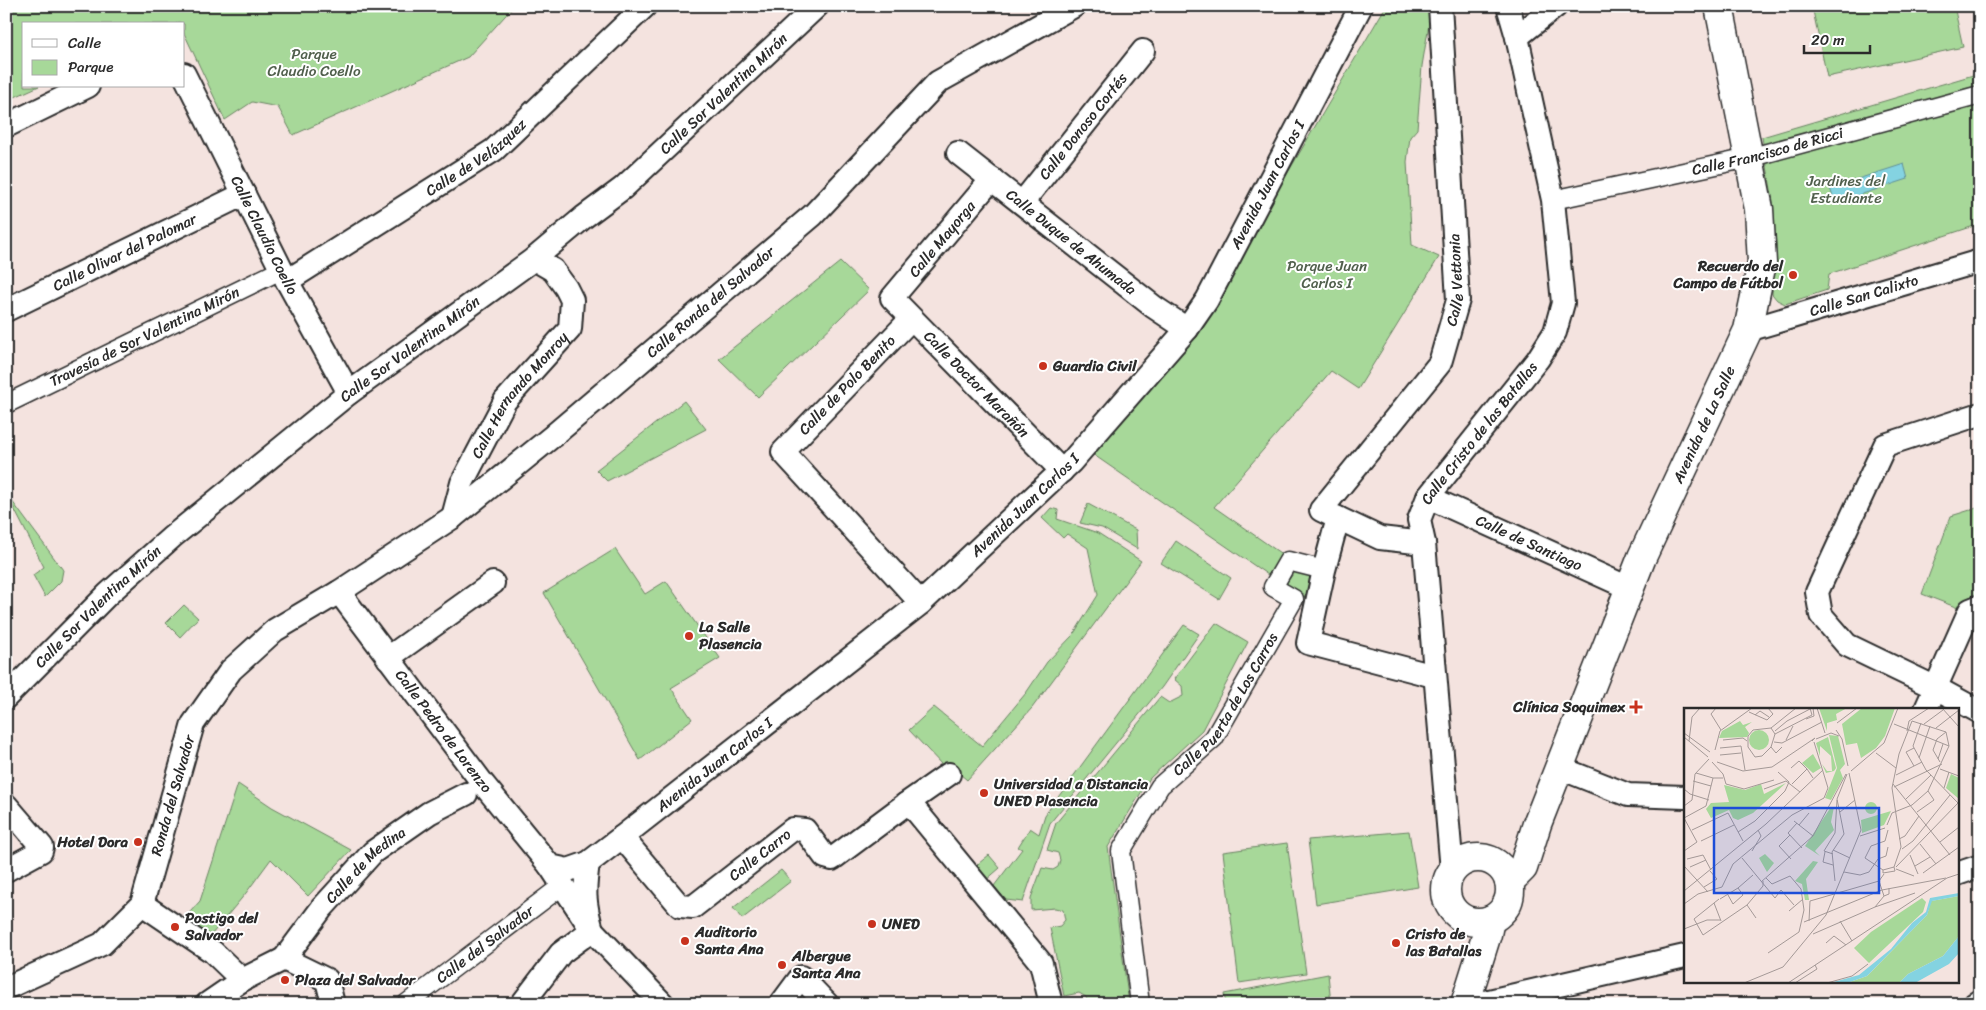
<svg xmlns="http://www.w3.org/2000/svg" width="1986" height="1010" font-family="Sriracha,sans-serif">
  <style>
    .green { fill: #a7d899; stroke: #698262 }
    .water { fill: #84d3e1; stroke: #609098 }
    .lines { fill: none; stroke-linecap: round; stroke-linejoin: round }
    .pedestrian-casing { stroke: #2b2b2b; stroke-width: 21 }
    .minor-casing { stroke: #2b2b2b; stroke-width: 26 }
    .secondary-casing { stroke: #2b2b2b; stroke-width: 31 }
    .pedestrian { stroke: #fff; stroke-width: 18 }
    .minor { stroke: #fff; stroke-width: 22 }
    .secondary { stroke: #fff; stroke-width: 28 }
    .poi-dot { fill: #c8321e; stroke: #fff; stroke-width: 2 }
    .labels { text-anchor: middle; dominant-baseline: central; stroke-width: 4; stroke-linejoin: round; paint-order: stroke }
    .park-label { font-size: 15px; fill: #505f4c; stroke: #fff }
    .street-label { font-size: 15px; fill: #2b2b2b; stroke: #fff }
    .poi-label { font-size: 15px; font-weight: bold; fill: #2b2b2b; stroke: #fff; text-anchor: start }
    .inset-road { fill: none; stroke: #a49997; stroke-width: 1 }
    .view { fill: #1d4ed8; fill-opacity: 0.15; stroke: #1d4ed8; stroke-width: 2.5 }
    .inset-edge { fill: none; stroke: #2b2b2b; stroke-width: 2.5 }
  </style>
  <rect width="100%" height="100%" fill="#f4e3df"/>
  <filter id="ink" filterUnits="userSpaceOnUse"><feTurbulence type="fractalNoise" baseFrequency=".02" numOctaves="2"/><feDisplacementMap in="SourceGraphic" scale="10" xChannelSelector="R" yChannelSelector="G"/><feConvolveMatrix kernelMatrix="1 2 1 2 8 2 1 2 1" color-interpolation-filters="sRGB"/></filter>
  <g filter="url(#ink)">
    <path class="green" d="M6,6H514L468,57L293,135L278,107L252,102L225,120L184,33V24L179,22L175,24H24V86H39L6,101Z
      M1386,6H1432L1422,66L1417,129L1410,137L1407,162L1412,245L1439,257L1358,389L1331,371L1214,507L1283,555L1268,575L1091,453L1191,337Z
      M1812,6H1954L1963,47L1827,77Z
      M1980,73V224L1829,274L1827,290L1785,304L1777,300L1772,294L1776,246L1773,201L1762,137Z
      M840,262L869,290L758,397L719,359Z
      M684,401L706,429L607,481L596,470Z
      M6,493L63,570L61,581L45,597L33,575L44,567Z
      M1088,504L1136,530L1137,549L1102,528L1080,523Z
      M1980,507V598L1958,608L1922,594L1951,516Z
      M1051,508L1058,510L1057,519L1098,533L1141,561L1032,708L967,780L960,774L943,766L909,730L934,707L982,746L1026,693L1047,662L1073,635L1098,595L1088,548L1067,534L1063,538L1042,518Z
      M1176,541L1231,578L1219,599L1161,563Z
      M615,549L645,594L666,581L720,658L671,688L692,719L640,760L544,593Z
      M1296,570L1316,578L1309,600L1285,585Z
      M184,605L198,618L180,637L166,623Z
      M1216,623L1248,642L1202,730L1150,778L1108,847L1129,1004H1088L1086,997L1079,993L1064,996L1050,928L1060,926L1065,920L1063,910L1055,908L1031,910V898L1042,868L1053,870L1058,867L1060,860L1058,853L1047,850L1056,823L1160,697L1169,703L1183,696L1182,686L1174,679Z
      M1184,625L1199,634L1162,687L1050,823L1023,902L1006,900L994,886L1022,849L1018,847L1030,828L1039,834L1045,815Z
      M238,784L272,807L351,850L308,896L271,859L246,893L207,940L181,922L200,901Z
      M1409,831L1418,887L1316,904L1308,840Z
      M1287,843L1306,973L1239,983L1223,852Z
      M989,855L1000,868L985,881L973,868Z
      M781,870L791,881L742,919L733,908Z
      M1328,974L1331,1004H1226L1224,994Z"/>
    <path class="water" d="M1904,164L1908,179L1835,203L1830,188Z"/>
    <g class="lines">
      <g class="pedestrian-casing">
        <g id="pedestrian">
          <path id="s1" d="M1553,200L1749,158L1980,95"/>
          <path id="s2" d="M6,404L281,270"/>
          <path id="s3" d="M406,1004L563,885"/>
          <path id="s4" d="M1140,1004L1121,851L1160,786L1214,738L1294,599L1273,587L1288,561L1324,570"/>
        </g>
      </g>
      <g class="minor-casing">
        <g id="minor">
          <path d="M1517,37L1556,6"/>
          <path id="s5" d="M184,74L287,281L349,393"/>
          <path d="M6,126L88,86"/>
          <path id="s6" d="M958,153L1154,307L1187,329"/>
          <path id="s7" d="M992,179L892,298L1062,471"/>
          <path id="s8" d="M1022,203L1143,51"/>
          <path id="s9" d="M287,281L494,150L645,6"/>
          <path id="s10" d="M6,310L244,194"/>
          <path d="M911,319L783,452L921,603"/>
          <path id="s11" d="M1748,330L1980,261"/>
          <path d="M1980,414L1885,445L1817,592L1821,615L1847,645L1936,688L1980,712"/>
          <path id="s12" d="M1428,497L1631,589"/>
          <path id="s13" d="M453,517L462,483L505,401L570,329L572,300L566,288L553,270L534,259"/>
          <path d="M1338,518L1324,570L1308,643L1434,676"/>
          <path id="s14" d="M1424,543L1380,538L1321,510L1440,363L1458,300L1440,6"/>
          <path id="s15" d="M339,592L484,785L550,866L592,930L663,1004"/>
          <path d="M388,658L493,583"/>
          <path id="s16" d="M6,697L108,594L172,537L349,393L534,259L584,217L623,188L817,6"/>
          <path d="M1926,709L1970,610L1980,606"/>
          <path d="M1560,768L1628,795L1685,797"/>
          <path d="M906,804L949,774"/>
          <path d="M6,805L42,847L41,851L6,870"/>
          <path id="s17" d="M622,837L680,906L693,907L793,829L805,830L825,857L832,859L906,804L913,807L1041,963L1051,1004"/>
          <path id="s18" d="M550,866L568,870L588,863L622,837L921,603L1071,462L1187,329L1207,300L1361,6"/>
          <path id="s19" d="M1452,871L1424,543L1419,520L1428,497L1538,359L1555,332L1563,303L1553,200L1517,37L1508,6"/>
          <path d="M1957,874L1980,866"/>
          <path d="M142,904L213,952L242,980"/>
          <path id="s20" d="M284,959L322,908L373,852L429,813L466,794"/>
          <path id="s21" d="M6,988L102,944L142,904L193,724L231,670L275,630L339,592L453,517L554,435L813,215L938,82L1074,6"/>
          <path d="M207,1004L242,980L284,959L327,980L333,1004"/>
          <path d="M522,1004L561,953L592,930C584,902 584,891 588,863"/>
          <path d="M781,1004L801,977L827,1004"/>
          <path d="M1476,1004L1685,956"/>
          <path d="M1975,1004L1980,1001"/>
        </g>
      </g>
      <g class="secondary-casing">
        <g id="secondary">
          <circle cx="1478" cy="890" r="32"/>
          <path id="s22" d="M1509,882L1523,868L1537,824L1642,557L1748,330L1762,263L1759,209L1719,6"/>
          <path d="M1465,1004L1487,934L1490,920"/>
        </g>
      </g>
      <use href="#pedestrian" class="pedestrian"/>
      <use href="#minor" class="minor"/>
      <use href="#secondary" class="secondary"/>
    </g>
  </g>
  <g class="poi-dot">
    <circle cx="1793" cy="275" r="5"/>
    <circle cx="1043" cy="366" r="5"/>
    <circle cx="689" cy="636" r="5"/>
    <path d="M1633.5 699.5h5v5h5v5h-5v5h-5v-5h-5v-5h5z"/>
    <circle cx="984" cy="793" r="5"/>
    <circle cx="138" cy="842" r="5"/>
    <circle cx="872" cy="924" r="5"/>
    <circle cx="175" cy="927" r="5"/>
    <circle cx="685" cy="941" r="5"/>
    <circle cx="1396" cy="943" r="5"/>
    <circle cx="782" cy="965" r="5"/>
    <circle cx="285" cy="980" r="5"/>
  </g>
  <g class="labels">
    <g class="park-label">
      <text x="314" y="54">Parque<tspan x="314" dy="17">Claudio Coello</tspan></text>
      <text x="1846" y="181">Jardines del<tspan x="1846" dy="17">Estudiante</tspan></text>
      <text x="1327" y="266">Parque Juan<tspan x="1327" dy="17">Carlos I</tspan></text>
    </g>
    <g class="street-label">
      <text stroke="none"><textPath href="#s16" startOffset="939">Calle Sor Valentina Mirón</textPath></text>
      <text stroke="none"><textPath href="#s8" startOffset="98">Calle Donoso Cortés</textPath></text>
      <text stroke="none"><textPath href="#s1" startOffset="220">Calle Francisco de Ricci</textPath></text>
      <text stroke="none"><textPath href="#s9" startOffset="226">Calle de Velázquez</textPath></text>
      <text stroke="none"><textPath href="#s18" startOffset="1010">Avenida Juan Carlos I</textPath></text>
      <text stroke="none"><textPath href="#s5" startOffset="180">Calle Claudio Coello</textPath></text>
      <text transform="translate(942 239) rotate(-50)">Calle Mayorga</text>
      <text stroke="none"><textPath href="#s6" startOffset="144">Calle Duque de Ahumada</textPath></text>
      <text stroke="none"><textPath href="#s10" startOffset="132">Calle Olivar del Palomar</textPath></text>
      <text stroke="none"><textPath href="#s14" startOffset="384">Calle Vettonia</textPath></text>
      <text stroke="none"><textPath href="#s11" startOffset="121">Calle San Calixto</textPath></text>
      <text stroke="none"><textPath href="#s21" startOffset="1021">Calle Ronda del Salvador</textPath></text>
      <text stroke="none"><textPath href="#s2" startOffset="154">Travesía de Sor Valentina Mirón</textPath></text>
      <text stroke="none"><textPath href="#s16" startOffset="534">Calle Sor Valentina Mirón</textPath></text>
      <text transform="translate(847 385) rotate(-46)">Calle de Polo Benito</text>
      <text stroke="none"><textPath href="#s7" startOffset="276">Calle Doctor Marañón</textPath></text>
      <text stroke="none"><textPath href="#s13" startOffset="141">Calle Hernando Monroy</textPath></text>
      <text stroke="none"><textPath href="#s22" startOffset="499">Avenida de La Salle</textPath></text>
      <text stroke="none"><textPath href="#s19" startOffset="459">Calle Cristo de las Batallas</textPath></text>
      <text stroke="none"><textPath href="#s18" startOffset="605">Avenida Juan Carlos I</textPath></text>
      <text stroke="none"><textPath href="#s12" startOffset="111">Calle de Santiago</textPath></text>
      <text stroke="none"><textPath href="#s16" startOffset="129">Calle Sor Valentina Mirón</textPath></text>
      <text stroke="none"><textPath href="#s4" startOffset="336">Calle Puerta de Los Carros</textPath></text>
      <text stroke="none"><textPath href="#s15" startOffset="174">Calle Pedro de Lorenzo</textPath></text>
      <text stroke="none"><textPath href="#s18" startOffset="200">Avenida Juan Carlos I</textPath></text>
      <text stroke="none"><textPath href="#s21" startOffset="275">Ronda del Salvador</textPath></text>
      <text stroke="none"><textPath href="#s17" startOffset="188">Calle Carro</textPath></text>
      <text stroke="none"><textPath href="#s20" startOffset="125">Calle de Medina</textPath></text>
      <text stroke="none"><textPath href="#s3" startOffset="99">Calle del Salvador</textPath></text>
    </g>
    <g class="poi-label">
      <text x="1783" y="266" text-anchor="end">Recuerdo del<tspan x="1783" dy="17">Campo de Fútbol</tspan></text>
      <text x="1053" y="366">Guardia Civil</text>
      <text x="699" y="627">La Salle<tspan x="699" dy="17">Plasencia</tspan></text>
      <text x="1625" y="707" text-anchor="end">Clínica Soquimex</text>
      <text x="994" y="784">Universidad a Distancia<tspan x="994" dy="17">UNED Plasencia</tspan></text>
      <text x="128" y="842" text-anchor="end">Hotel Dora</text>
      <text x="185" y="918">Postigo del<tspan x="185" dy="17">Salvador</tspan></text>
      <text x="882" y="924">UNED</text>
      <text x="695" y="932">Auditorio<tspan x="695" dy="17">Santa Ana</tspan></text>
      <text x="1406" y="934">Cristo de<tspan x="1406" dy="17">las Batallas</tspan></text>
      <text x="792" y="956">Albergue<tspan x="792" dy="17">Santa Ana</tspan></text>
      <text x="295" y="980">Plaza del Salvador</text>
    </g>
  </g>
  <g transform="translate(1684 708)">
    <rect width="275" height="275" fill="#f4e3df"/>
    <path d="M135,0H163L152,6L153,12L143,15V23ZM178,0H211L201,28L192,40L177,50L173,35L162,37L158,16ZM56,13L59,17L68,14L61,19L65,25L63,29L35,30L38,23ZM65 32a10 10 0 1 1 20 0a10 10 0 1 1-20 0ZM145,27L154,28L161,56L156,62L159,70L147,92L141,90L153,60ZM144,29L152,60L150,63L142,65L138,56L143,63H148L147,48L136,38V48L132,35ZM129,46L137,60L129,65L118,55ZM267,66L275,70V91L262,80ZM102,75L69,105L54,112L49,110L45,102L27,110L22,101L27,95L45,94L40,77L61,82L77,76L80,86ZM181 100a6 6 0 1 1 12 0a6 6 0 1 1-12 0ZM147,99H150L147,114L150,122L131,143L136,148L121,138ZM207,103L200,117L178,125L177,112ZM81,146L90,155L83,164L75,150ZM129,153L134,154L122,171L125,192H121L118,176L111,173ZM275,188V228L259,248L224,266L215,275H163L183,268L191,260L243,207L247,193ZM238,190L242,194L239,204L185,255L170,240L187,224Z" fill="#a7d899"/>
    <path d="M275,185V188L248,193L243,207L183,268L163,275H146L175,267L207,241L228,215L242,204L246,190ZM275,228V245L265,256L231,275H215L224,266L259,248Z" fill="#84d3e1"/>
    <path class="inset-road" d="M32,0L27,6L37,22M133,0L141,25M258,0L275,19M65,4L83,12L89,6L84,0M71,7L76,3L85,9M122,11L130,8L129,0M228,13L262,24M153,15L173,0M210,16L265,38M240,16L259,2M87,20L91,26L87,39L78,48L71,49L64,39V28L69,22ZM87,20L112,0M252,20L275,2M152,22L158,31L164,58M91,23L103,13L126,1M223,23L225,13L245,0M0,25L26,44M91,26L128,7L126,0M0,29L24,49M132,31L147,25L155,28M39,32L59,30L63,33M102,32L109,18M5,33L8,9L16,0M90,34L98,35L138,14M57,38L61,62M229,38L242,62L274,95M229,38L237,15M87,39L92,45L98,39M36,40L57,38M31,42L36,23L68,0M192,45L212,60M36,47L57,45M235,50L246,18M254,51L259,36M28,54L39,66L42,76L60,81L90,72M33,54L59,63L88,59L131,30L128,33M256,54L249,42L253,31L262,24M230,58L222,44L230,40M107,60L115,53L123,61M256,61L275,68M167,63L200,35L214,0M12,65L29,70M212,67L238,54M9,73L27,78M108,76L123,61L129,70M209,76L266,147M210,79L258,56M260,80L265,64M0,81L6,86L25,92M80,81L102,73L116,84M222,91L247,67M0,98L8,92L11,66L25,51M156,104L171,92M233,104L250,92L244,83M110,113L129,128M113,115L104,125L118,140M115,117L125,105M203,117L208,105L228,97L244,83L265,38L262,24M8,122L44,105L59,133M54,124L71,113L101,83L105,74L94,64M106,127L95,138L107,151M176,128L201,120M215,131L221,128L235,108M17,133L50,117M256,134L275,119M236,136L252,156M218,141L229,133L266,87M149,142L166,150M0,143L13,134L0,110L22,98L29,70H39M68,143L77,128L74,122M141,144L139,154L149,157M149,146L140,143L151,125L153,92M226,147L234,166M58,150L91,190L97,182L110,197M3,151L19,147L27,162M0,158L24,184M231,158L246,149M6,159L22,152M210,159L217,139L208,80L215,46L228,13M210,159L211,163L199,165V162ZM212,159L275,94M212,161L230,168M199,162L181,150L187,138L201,133L204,122M160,164L176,167L185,164L194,151L202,148L204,139M239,165L275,139M82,170L88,176L106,168L117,181L120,202L115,224L84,245M151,173L148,144L160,126L153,91L163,66M195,173L200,188L205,186V180M77,174L129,128L162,66M20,179L33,171L26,163M54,180L69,167M0,183L82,116L139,62M35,191L10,211L19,227L63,197L79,178V173M36,191L54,180L59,187L49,196L44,187M30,195L37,213M0,196L14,186L38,179L49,156L108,107L140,90L144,80L130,34M63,197L72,210M191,199L231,185M105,203L119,191M125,213L126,193L195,173L200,166M156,213L168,233M120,214L198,182L262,170M0,221L23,212H36M129,226L191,199L200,188M142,235L150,228L162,237M60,275L99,259L142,207L177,122L165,65M104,275L263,170L275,166M111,275L133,261L131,257M143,275L168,268L184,256"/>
    <path class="view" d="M30,100H195V185H30Z"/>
    <rect width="275" height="275" class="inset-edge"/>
  </g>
  <rect width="1986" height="1010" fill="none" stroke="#fff" stroke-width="25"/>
  <rect x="12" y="12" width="1961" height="985" fill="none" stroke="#2b2b2b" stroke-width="2" filter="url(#ink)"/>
  <rect x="22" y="22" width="162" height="65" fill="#ffffff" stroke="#aaaaaa"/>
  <rect x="32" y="39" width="25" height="8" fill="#ffffff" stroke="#aaaaaa"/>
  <text x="68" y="48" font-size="15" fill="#2b2b2b">Calle</text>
  <rect x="32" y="60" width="25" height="15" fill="#a7d899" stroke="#aaaaaa"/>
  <text x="68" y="72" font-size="15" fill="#2b2b2b">Parque</text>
  <path d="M1804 45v8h66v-8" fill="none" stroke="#2b2b2b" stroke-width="2.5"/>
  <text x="1811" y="45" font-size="15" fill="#2b2b2b" stroke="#ffffff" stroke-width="4" paint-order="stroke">20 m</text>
</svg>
